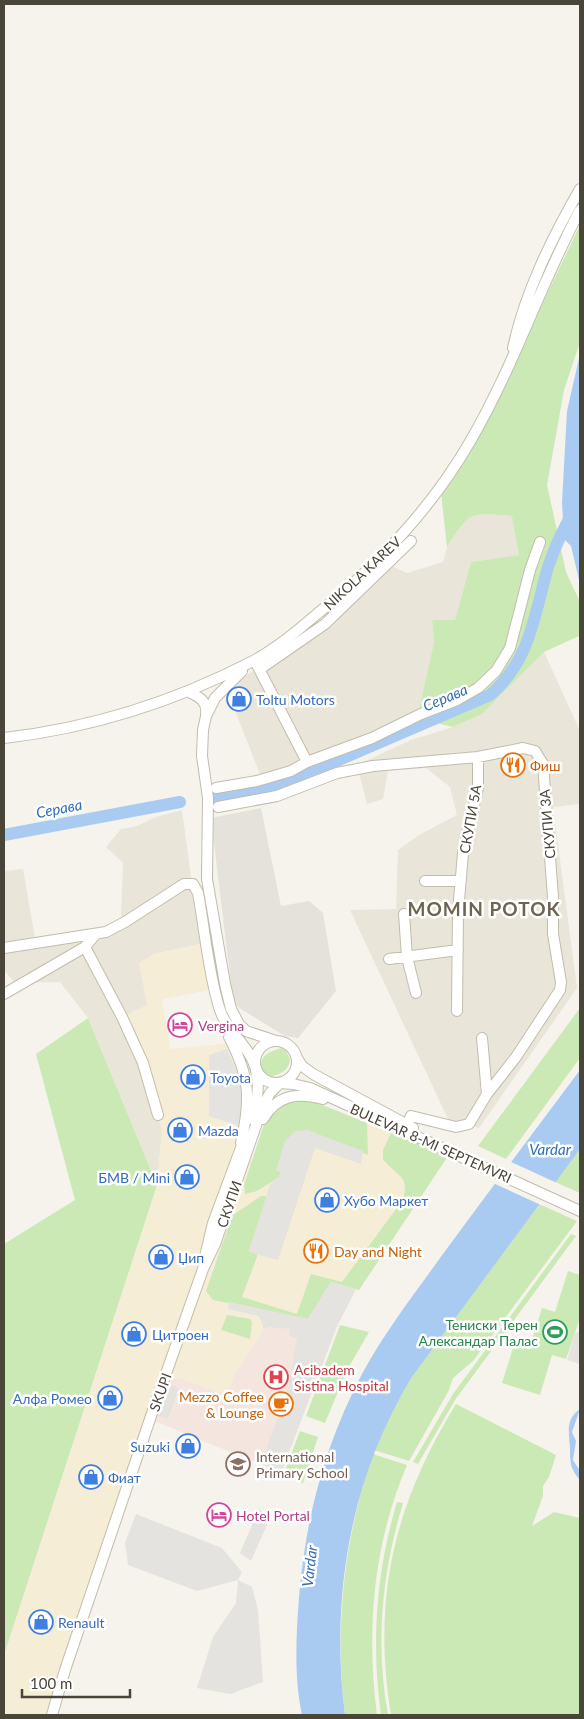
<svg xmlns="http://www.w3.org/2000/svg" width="584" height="1719" font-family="Lato,sans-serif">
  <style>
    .residential { fill: #e9e6d9 }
    .commercial { fill: #f6edd7 }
    .industrial { fill: #e5e2dc }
    .medical { fill: #f5e5df }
    .green { fill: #cbe9b5 }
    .parking { fill: #e4e3df }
    .water { fill: #a9cbf1 }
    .pier { fill: #f5f3eb }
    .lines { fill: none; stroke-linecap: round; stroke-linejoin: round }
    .river { stroke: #a9cbf1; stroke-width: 12 }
    .minor-casing { stroke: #c1bdad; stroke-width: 12 }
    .minor { stroke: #fff; stroke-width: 10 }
    .labels { text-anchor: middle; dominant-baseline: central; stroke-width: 5; stroke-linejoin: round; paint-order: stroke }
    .street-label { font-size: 14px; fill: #4a4539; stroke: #fff }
    .shop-label { font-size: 14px; fill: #366cbe; stroke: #fff; text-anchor: start }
    .food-label { font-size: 14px; fill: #c56008; stroke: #fff; text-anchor: start }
    .hotel-label { font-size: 14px; fill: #b23c85; stroke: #fff; text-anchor: start }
    .leisure-label { font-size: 14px; fill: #27864d; stroke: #fff; text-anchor: end }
    .health-label { font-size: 14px; fill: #be3a42; stroke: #fff; text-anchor: start }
    .education-label { font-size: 14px; fill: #785e54; stroke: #fff; text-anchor: start }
    .water-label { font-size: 15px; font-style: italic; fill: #316eb7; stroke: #fff }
    .district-label { font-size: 19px; font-weight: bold; letter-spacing: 1px; fill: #6d6550; stroke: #fff }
  </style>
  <rect width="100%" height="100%" fill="#f5f3eb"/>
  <path class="residential" d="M480,513L513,516L519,555L471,562L455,621L432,620L434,642L417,718L428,721L265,787L227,690L232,684L286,651L330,615L385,563L407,573L443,562L447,547L465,519Z
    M544,652L580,731V804L553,807L577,988L479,1128L448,1119L350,910L396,909L398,850L419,835L457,815L450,787L426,768L388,771L383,799L367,804L357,765L411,740L453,727L482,714Z
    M182,810L200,944L154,954L147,1005L157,1111L162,1130L157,1185L88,1018L60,982L15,983L4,970V871L23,869L35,938L107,927L121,917L123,863L106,847L121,829L137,826L156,817Z"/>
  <path class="commercial" d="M200,944L210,990L162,999L170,1049L232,1043L241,1073L252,1162L260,1138L305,1098L448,1156L359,1290L331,1282L308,1319L228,1309L259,1316L263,1321L264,1329L234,1376L230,1388L221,1393L178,1378L168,1380L52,1715H4V1655L157,1185L162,1130L157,1111L122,1017L147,1005L139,963L154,954Z"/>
  <path class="industrial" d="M261,808L281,906L309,901L323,913L336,991L298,1038L285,1036L239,1008L233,1001L211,818Z"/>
  <path class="medical" d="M356,1289L337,1326L283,1468L278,1471L154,1421L168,1380L178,1378L221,1393L230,1388L234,1376L264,1329L259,1316L228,1309L229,1302L308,1319Z"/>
  <path class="green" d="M580,225V342L564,390L547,485L566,572L580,602V639L579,636L544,652L482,714L453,727L417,718L434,642L432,620H455L471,562L519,555L512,516C469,513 471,510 447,547L441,493L494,405Z
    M580,1008V1058L506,1159L478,1146Z
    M88,1018L157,1185L4,1655V1244L75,1200L36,1054Z
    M284,1047L290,1059C289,1073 278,1074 267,1078L261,1069C260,1052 272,1052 284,1047Z
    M305,1098L367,1123L368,1155L307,1130L276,1170L281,1171L279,1177L257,1191L245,1194L244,1185L267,1115L283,1101Z
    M391,1133L448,1156L359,1290L331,1282L308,1319L213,1300L206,1291L231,1219L233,1215L261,1196H267L249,1251L258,1254L242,1297L297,1314L311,1274L342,1282L402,1201C412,1175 395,1176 383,1159V1150Z
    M580,1149V1193L555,1182Z
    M539,1204L577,1221L473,1361L453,1378L448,1392L409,1461L374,1450L390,1414L412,1377Z
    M571,1234L576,1236L455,1400L418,1464L413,1462L453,1394Z
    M568,1271L580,1275V1318L566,1359L552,1355L540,1395L502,1383L514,1345L529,1349L542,1308L555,1312Z
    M227,1315L250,1319L252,1322L250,1339L221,1330Z
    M340,1325L369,1332L347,1370L325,1423L306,1416Z
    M456,1404L556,1455L549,1477L543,1486V1496L532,1526L554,1512L580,1518V1715H391C372,1597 394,1505 456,1404Z
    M300,1431L318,1437L303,1483L283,1476Z
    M373,1454L407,1465C373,1545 366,1629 377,1715H345C334,1627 344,1538 373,1454Z
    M397,1502L403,1503C382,1572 375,1644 388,1715H381C371,1643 376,1572 397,1502Z"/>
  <path class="parking" d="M227,1049L239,1078L241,1093L242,1106L238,1126L209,1116V1055Z
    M307,1130L363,1151L361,1164L315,1148L278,1260L249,1252L270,1184L279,1177L281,1172L276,1170L285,1141L295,1131Z
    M331,1282L356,1289L337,1326L283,1468L278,1471L261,1464L288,1389L297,1338L290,1336V1329L269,1327L264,1329L259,1316L228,1309L229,1302L308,1319Z
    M580,1331V1364L567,1360L575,1333Z
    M168,1383L179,1388L168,1419L157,1415Z
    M259,1509L270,1518L251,1561L240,1553Z
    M136,1514L222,1548L242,1572L238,1580L252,1587L258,1610L263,1682L230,1694L197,1688L213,1637L236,1603L238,1580L197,1591L128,1565L125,1543Z"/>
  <path class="water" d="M580,354V584L571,546L564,539L562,502L567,411Z
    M580,1070V1149L412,1377C350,1478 330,1598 345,1715H302C294,1678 296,1636 299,1598C305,1520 325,1444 362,1374C384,1333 413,1296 440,1258C486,1195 533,1133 580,1070Z
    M580,1409L572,1432L576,1441L573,1460L580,1471V1480C570,1469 570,1462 570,1448C569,1431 565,1420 580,1409Z"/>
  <path class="pier" d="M509,1161L557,1183L541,1205L493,1183Z"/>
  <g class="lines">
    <path class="river" d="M208,798L266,788L297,778L490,695C532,659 534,613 549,564C557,541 567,521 580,501
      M4,835L180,802"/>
    <g class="minor-casing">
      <path id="minor" d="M513,348C525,292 552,238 580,189
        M256,663L307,762
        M260,669L325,624L411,541
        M242,671L215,698L206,716L203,730L202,756L208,798L207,879L225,984L231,1009L239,1024L246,1031L276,1041
        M189,692C200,697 208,702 206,715
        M4,738C92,728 174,702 253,661C277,648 297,631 317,614C378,565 432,508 471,440C514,366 540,285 580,210
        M216,788L257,781L291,771L307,762L372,738L421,714L457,700L478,688L496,671L510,648L530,570L540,542
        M218,807L277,796L337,773L373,766L478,757L523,748L535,751L543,764L553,897V934L561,982L560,990L516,1057L487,1094L469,1124L456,1127L411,1116L407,1125
        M425,881H461
        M404,914L407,957L416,993
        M95,935L85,947L122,1017L143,1063L158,1115
        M4,948L106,932L125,922L184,884H193L198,893C205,931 208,971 219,1007C224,1025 238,1037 248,1052C262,1072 259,1097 252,1119
        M389,959L458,950
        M4,994L85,947
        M457,1011L458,912L463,853L478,788V757
        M229,1037C250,1077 251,1099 241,1143
        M482,1038L487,1094
        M255 1062a21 21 0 1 1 42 0a21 21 0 1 1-42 0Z
        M297,1058L302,1066L313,1074L413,1128
        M263,1119C277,1095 297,1092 323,1099
        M204,1261L213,1223L245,1137
        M52,1715L65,1670L151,1416L203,1269L215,1244L262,1108L270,1093L280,1083L293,1084L310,1088L580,1211"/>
    </g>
    <use href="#minor" class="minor"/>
  </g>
  <defs>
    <g id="shop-ring" transform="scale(1.25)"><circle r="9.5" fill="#fff" stroke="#3f7fe0" stroke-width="1.5"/><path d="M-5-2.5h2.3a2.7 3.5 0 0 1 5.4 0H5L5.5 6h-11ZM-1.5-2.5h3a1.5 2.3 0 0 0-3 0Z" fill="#3f7fe0"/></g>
    <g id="restaurant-ring" transform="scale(1.25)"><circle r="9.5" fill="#fff" stroke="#e8710a" stroke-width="1.5"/><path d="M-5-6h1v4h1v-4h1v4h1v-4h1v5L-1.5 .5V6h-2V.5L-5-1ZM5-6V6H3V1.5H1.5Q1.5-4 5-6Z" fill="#e8710a"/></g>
    <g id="hotel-ring" transform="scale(1.25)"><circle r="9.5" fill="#fff" stroke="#d1479c" stroke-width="1.5"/><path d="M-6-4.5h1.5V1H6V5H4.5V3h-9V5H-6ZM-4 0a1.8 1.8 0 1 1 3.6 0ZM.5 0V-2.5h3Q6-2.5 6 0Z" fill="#d1479c"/></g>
    <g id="stadium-ring" transform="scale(1.25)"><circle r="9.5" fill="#fff" stroke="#2e9e5b" stroke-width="1.5"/><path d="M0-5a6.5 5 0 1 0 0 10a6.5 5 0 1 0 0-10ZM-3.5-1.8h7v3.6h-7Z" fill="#2e9e5b"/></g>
    <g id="hospital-ring" transform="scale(1.25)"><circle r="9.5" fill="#fff" stroke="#e0444e" stroke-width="1.5"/><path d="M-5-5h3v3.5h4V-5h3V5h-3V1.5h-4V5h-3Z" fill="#e0444e"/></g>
    <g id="cafe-ring" transform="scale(1.25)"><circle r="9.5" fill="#fff" stroke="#e8710a" stroke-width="1.5"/><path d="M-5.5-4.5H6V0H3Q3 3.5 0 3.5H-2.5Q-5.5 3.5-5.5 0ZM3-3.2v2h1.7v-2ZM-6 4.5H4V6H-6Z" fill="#e8710a"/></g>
    <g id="school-ring" transform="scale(1.25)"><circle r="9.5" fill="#fff" stroke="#8d6e63" stroke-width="1.5"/><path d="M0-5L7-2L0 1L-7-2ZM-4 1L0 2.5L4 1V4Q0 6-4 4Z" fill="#8d6e63"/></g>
  </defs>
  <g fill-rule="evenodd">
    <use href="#shop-ring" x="239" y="699"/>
    <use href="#restaurant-ring" x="513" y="765"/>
    <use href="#hotel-ring" x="180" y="1025"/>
    <use href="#shop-ring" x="193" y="1077"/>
    <use href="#shop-ring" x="180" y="1130"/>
    <use href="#shop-ring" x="187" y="1177"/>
    <use href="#shop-ring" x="327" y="1200"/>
    <use href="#restaurant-ring" x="316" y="1251"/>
    <use href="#shop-ring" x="161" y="1257"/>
    <use href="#stadium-ring" x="555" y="1332"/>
    <use href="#shop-ring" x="134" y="1334"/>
    <use href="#hospital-ring" x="276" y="1377"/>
    <use href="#shop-ring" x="110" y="1398"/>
    <use href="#cafe-ring" x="281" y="1404"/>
    <use href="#shop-ring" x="188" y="1446"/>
    <use href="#school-ring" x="238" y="1464"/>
    <use href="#shop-ring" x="91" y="1477"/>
    <use href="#hotel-ring" x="219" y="1515"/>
    <use href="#shop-ring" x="41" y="1622"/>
  </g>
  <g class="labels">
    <g class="street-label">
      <text transform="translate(362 573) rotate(-43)">NIKOLA KAREV</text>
      <text transform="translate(470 819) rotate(-80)">СКУПИ 5А</text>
      <text transform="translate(547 824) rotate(-95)">СКУПИ 3А</text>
      <text transform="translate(431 1143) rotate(24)">BULEVAR 8-MI SEPTEMVRI</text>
      <text transform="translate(229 1204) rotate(-71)">СКУПИ</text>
      <text transform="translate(160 1392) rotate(-70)">SKUPI</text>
    </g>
    <g class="shop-label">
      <text x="256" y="699">Toltu Motors</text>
      <text x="210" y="1077">Toyota</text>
      <text x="198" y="1130">Mazda</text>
      <text x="170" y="1177" text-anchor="end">БМВ / Mini</text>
      <text x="344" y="1200">Хубо Маркет</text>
      <text x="178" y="1257">Џип</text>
      <text x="152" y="1334">Цитроен</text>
      <text x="92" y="1398" text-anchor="end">Алфа Ромео</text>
      <text x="170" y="1446" text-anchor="end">Suzuki</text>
      <text x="108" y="1477">Фиат</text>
      <text x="58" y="1622">Renault</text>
    </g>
    <g class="food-label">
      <text x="530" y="765">Фиш</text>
      <text x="334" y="1251">Day and Night</text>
      <text x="264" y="1396" text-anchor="end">Mezzo Coffee<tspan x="264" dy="16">&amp; Lounge</tspan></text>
    </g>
    <g class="hotel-label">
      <text x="198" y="1025">Vergina</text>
      <text x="236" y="1515">Hotel Portal</text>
    </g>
    <g class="leisure-label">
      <text x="538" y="1324">Тениски Терен<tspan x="538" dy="16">Александар Палас</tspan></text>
    </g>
    <g class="health-label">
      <text x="294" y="1369">Acibadem<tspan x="294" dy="16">Sistina Hospital</tspan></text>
    </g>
    <g class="education-label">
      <text x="256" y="1456">International<tspan x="256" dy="16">Primary School</tspan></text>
    </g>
    <g class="water-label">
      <text transform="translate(445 697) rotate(-23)">Серава</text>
      <text transform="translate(59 808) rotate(-11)">Серава</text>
      <text x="550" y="1149">Vardar</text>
      <text transform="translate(309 1566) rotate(-83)">Vardar</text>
    </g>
    <g class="district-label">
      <text x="484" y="908">MOMIN POTOK</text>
    </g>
  </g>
  <rect width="584" height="1719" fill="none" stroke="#4a4539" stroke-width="10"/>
  <path d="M22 1689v8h108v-8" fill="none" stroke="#4a4539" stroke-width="2.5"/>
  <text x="30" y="1689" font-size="15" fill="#4a4539" stroke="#ffffff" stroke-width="4" paint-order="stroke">100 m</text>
</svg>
